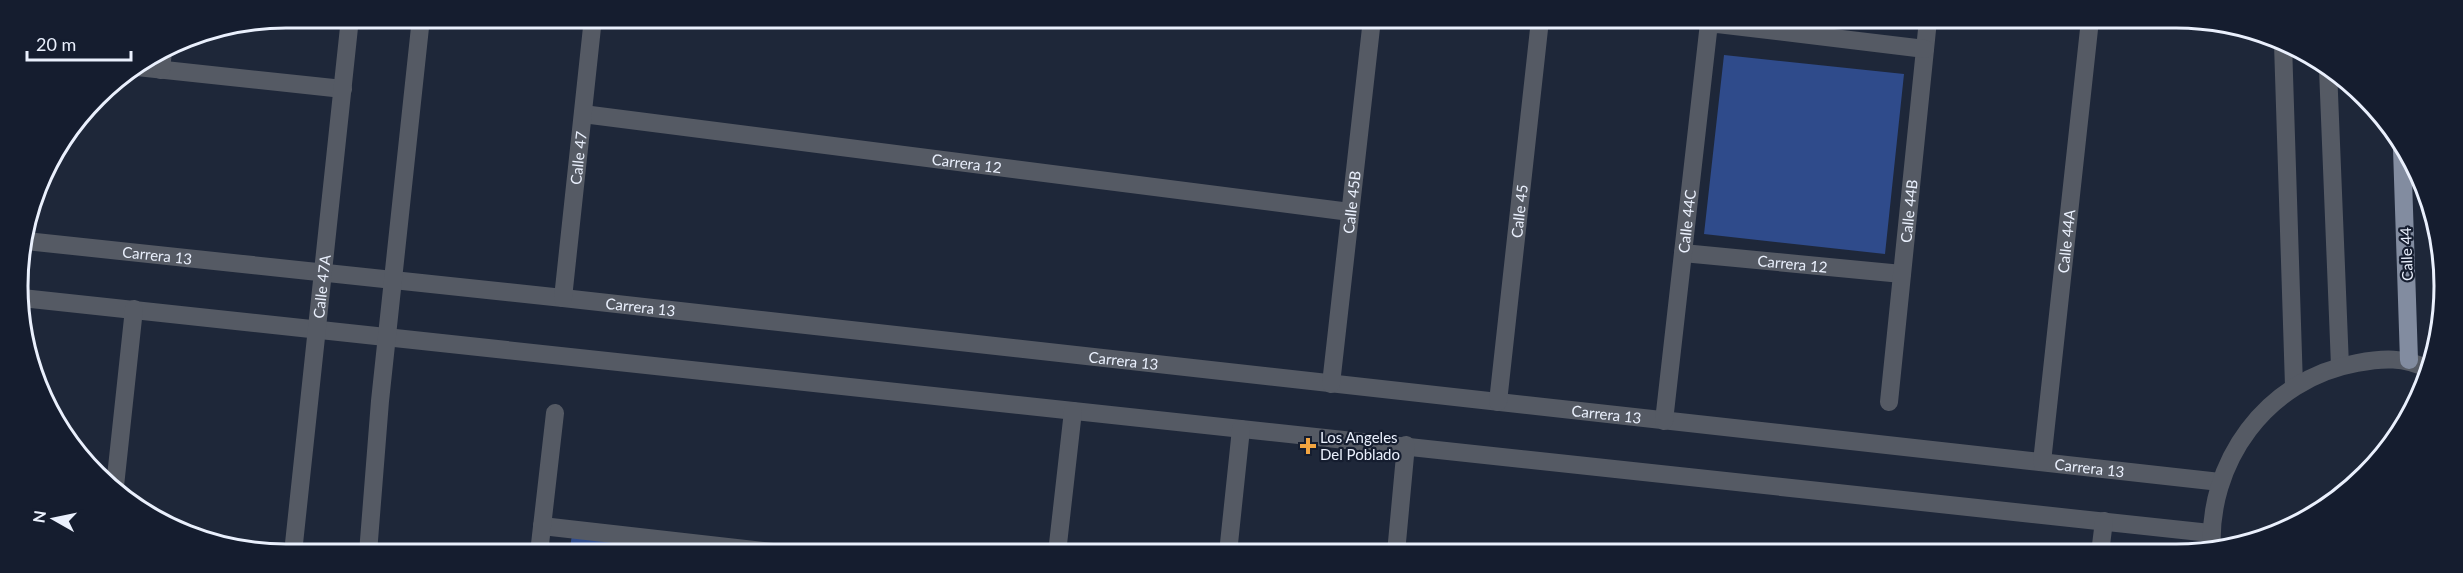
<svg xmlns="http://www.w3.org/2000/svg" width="2463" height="573" font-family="Lato,sans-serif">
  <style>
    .green { fill: #2f4b8b }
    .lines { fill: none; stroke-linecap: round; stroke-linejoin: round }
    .minor { stroke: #555a64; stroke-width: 18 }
    .major { stroke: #828ca0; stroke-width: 18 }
    .poi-dot { fill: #f2a541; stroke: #151d2f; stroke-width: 2 }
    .labels { text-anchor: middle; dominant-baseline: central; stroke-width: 4.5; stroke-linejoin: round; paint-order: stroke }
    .street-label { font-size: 15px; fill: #eaf0fd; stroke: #151d2f }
    .poi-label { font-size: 15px; fill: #eaf0fd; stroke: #151d2f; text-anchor: start }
    .rim { fill: none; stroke: #eaf0fd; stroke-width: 3 }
  </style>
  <rect width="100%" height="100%" fill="#1e2739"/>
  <path class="green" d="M1724,55L1904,74L1885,254L1704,234Z
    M573,529L782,553H569Z"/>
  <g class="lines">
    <g class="minor">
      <path d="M2283,44L2294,386"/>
      <path d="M137,67L343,89"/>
      <path d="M2328,69L2340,366"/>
      <path d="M161,70L163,51"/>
      <path id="s1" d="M583,114L1350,212"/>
      <path id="s2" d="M26,241L563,298L2220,482"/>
      <path id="s3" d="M1683,253L1902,274"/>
      <path d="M22,298L2210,533"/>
      <path id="s4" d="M563,298L593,18"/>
      <path id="s5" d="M1331,384L1372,19"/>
      <path id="s6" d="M1498,402L1540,20"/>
      <path id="s7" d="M1889,402L1928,20"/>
      <path id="s8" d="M1664,421L1709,23L1925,49"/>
      <path id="s9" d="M2042,462L2090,20"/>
      <path d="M115,486L134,309"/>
      <path d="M542,526L782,553"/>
      <path id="s10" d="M293,553L350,18"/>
      <path d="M368,553L380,401L421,18"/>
      <path d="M539,553L555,413"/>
      <path d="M1057,553L1073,411"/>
      <path d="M1228,553L1241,429"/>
      <path d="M1396,553L1406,445"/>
      <path d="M2100,553L2104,521"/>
      <path d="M2212,553C2206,462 2267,379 2357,363C2383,358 2404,357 2428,369"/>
    </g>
    <path class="major" d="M2402,149L2409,360"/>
  </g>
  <path class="poi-dot" d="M1305 437h6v6h6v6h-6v6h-6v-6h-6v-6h6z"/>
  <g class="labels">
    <g class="street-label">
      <text stroke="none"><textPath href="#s4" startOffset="141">Calle 47</textPath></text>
      <text stroke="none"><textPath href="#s1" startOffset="387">Carrera 12</textPath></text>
      <text stroke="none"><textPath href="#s5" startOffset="183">Calle 45B</textPath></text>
      <text stroke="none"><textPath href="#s6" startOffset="192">Calle 45</textPath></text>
      <text stroke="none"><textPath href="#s7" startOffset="192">Calle 44B</textPath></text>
      <text stroke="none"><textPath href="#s8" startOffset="201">Calle 44C</textPath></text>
      <text stroke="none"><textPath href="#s9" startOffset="222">Calle 44A</textPath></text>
      <text transform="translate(2406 254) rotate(-92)">Calle 44</text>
      <text stroke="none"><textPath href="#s2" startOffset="132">Carrera 13</textPath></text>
      <text stroke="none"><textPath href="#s3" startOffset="110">Carrera 12</textPath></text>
      <text stroke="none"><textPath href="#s10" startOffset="268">Calle 47A</textPath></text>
      <text stroke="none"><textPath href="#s2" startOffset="618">Carrera 13</textPath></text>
      <text stroke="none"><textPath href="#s2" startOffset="1104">Carrera 13</textPath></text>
      <text stroke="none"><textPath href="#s2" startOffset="1590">Carrera 13</textPath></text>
      <text stroke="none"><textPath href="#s2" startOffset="2076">Carrera 13</textPath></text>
    </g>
    <g class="poi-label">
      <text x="1320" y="437">Los Angeles<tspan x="1320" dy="17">Del Poblado</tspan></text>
    </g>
  </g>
  <path d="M0 0H2463V573H0ZM286 28H2176A258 258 0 0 1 2434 286V286A258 258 0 0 1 2176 544H286A258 258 0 0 1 28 286V286A258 258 0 0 1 286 28Z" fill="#151d2f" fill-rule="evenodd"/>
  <path class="rim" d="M286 28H2176A258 258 0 0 1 2434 286V286A258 258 0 0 1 2176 544H286A258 258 0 0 1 28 286V286A258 258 0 0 1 286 28Z"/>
  <g transform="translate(54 519) rotate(279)" stroke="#151d2f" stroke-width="4.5" paint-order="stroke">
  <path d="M0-4.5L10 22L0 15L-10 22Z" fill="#eaf0fd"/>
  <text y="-9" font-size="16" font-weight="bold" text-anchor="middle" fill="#eaf0fd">N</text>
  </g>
  <path d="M27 51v9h104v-9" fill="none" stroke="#eaf0fd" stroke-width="3"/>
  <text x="36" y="51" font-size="18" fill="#eaf0fd" stroke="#151d2f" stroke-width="4.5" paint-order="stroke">20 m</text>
</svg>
